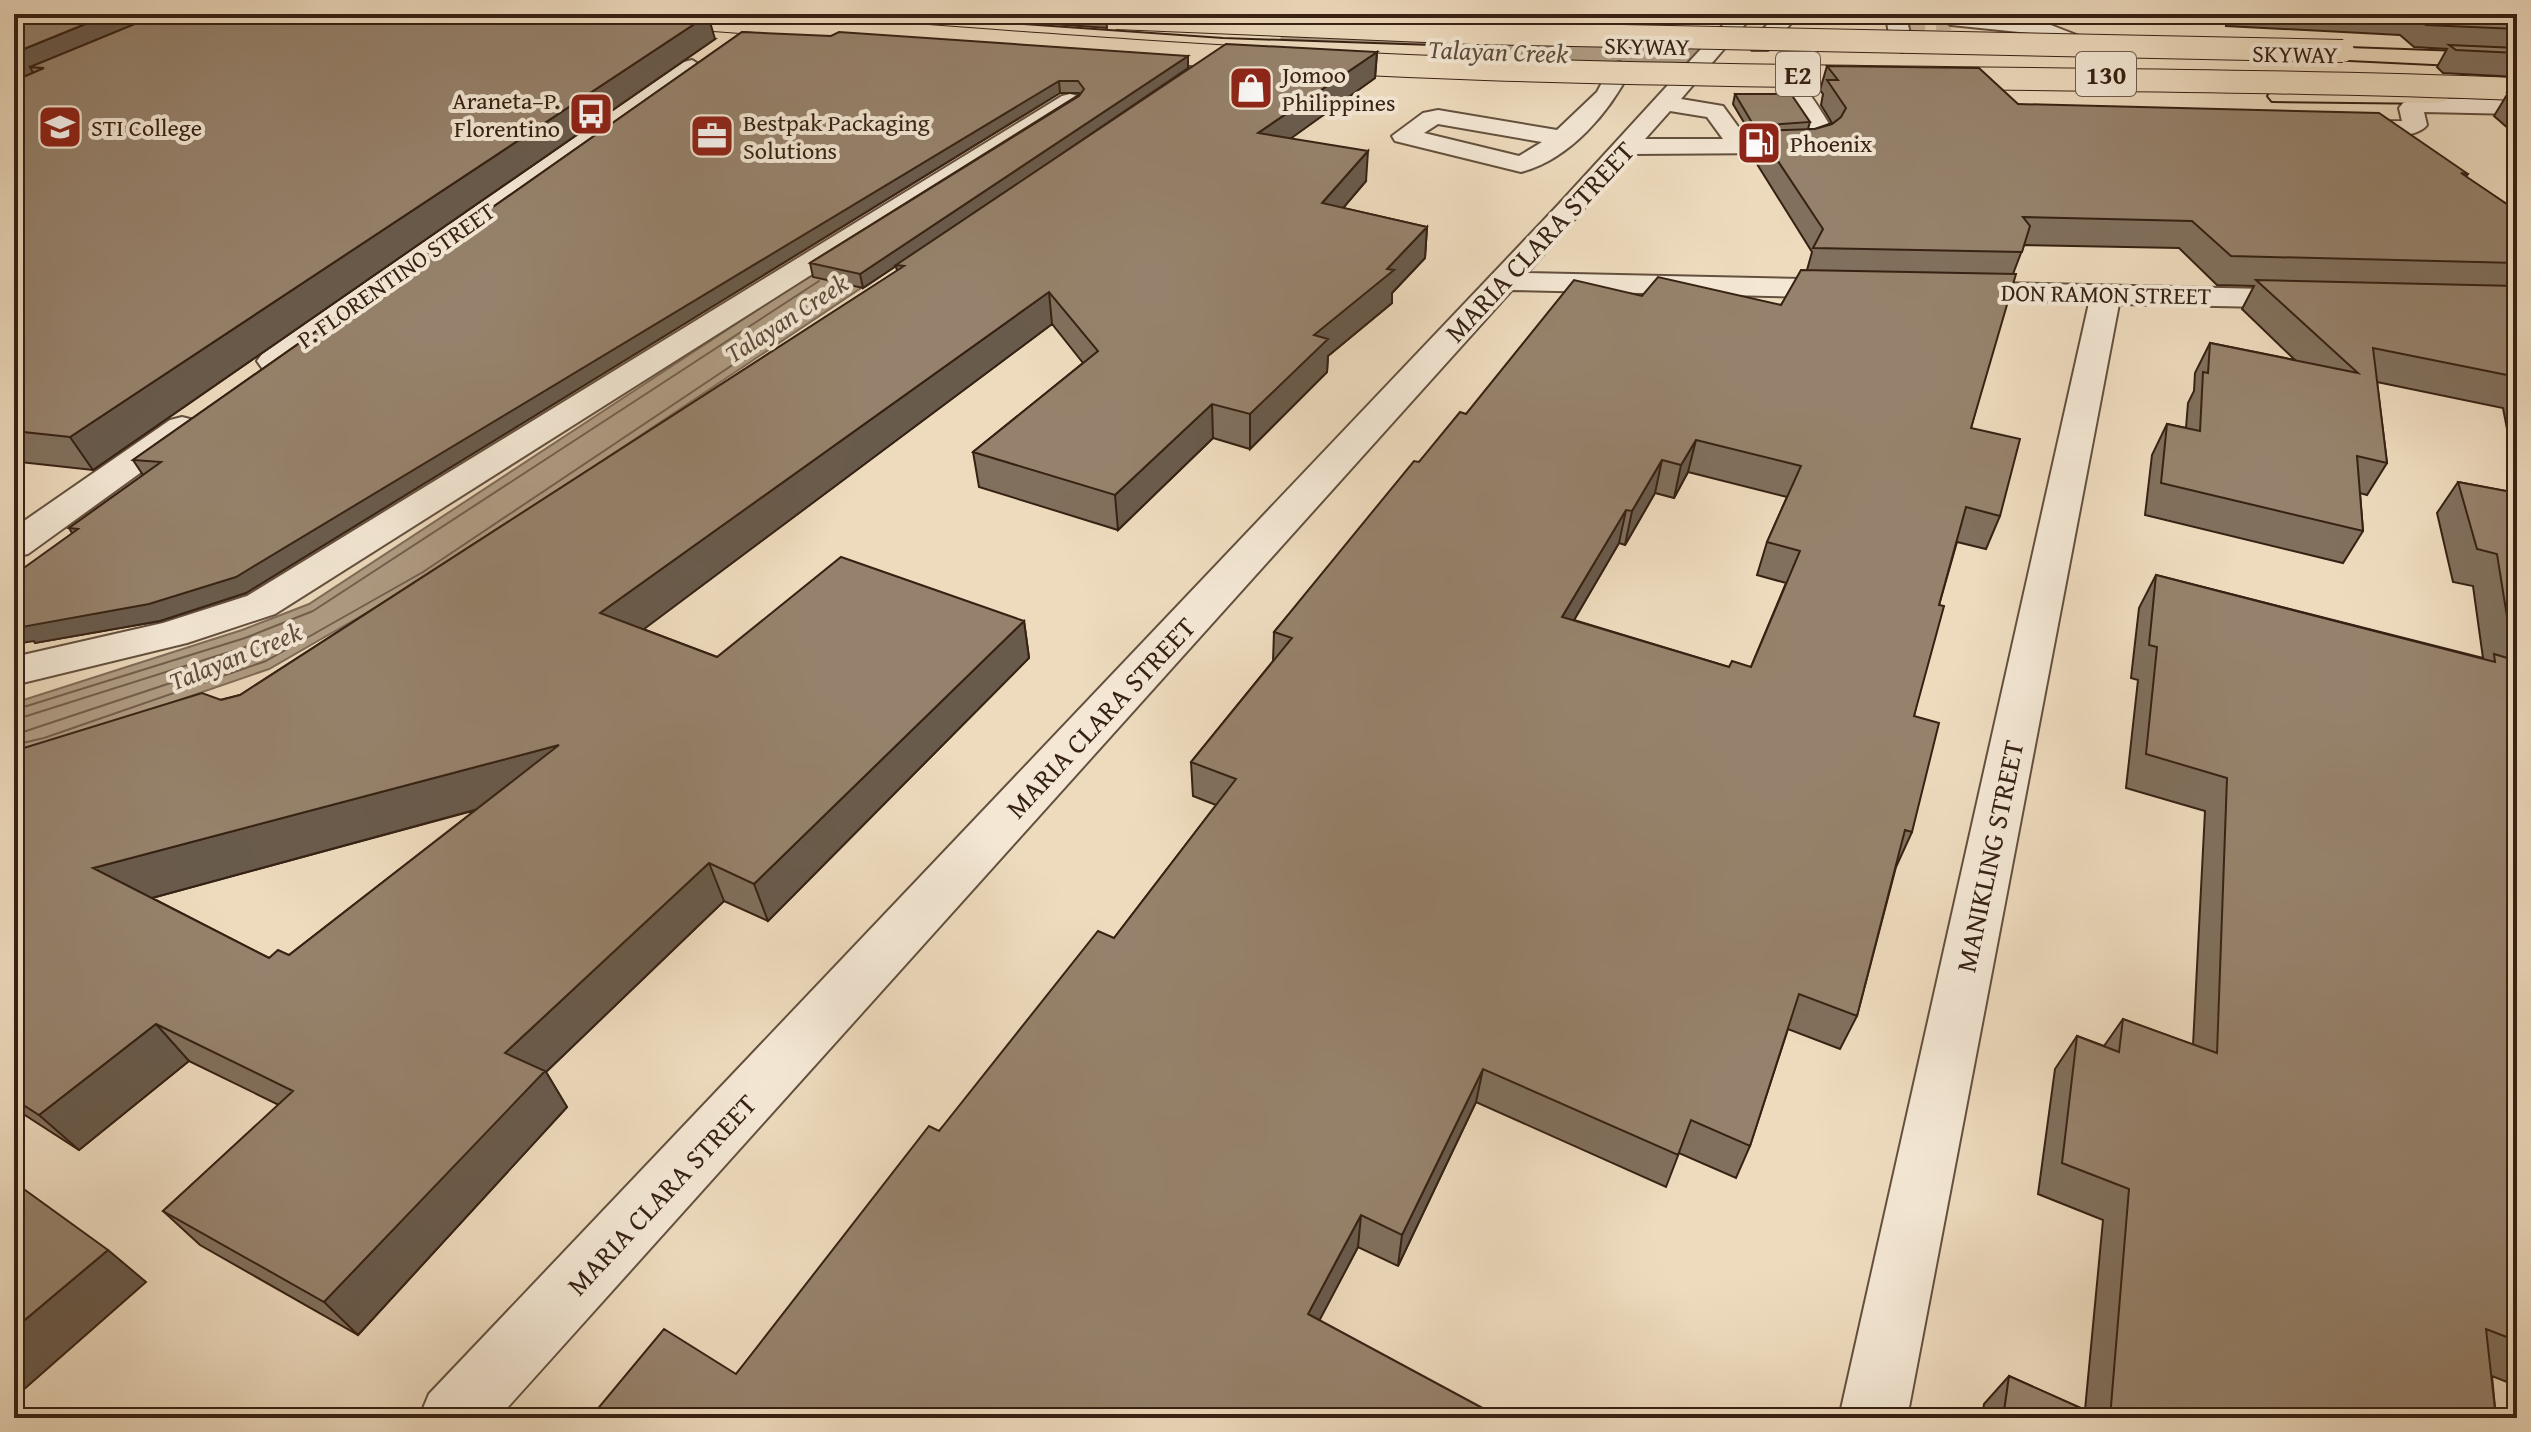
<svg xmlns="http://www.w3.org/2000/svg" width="2531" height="1432" font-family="'Gentium Book Plus',serif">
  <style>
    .water { fill: #af9c84; stroke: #7f6b57; stroke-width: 2 }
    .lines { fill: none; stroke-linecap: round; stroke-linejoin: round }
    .shore { stroke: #725e4c; stroke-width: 2 }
    .river { fill: #af9c84; fill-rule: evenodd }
    .minor-tunnel { stroke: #c9b69c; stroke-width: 22; stroke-dasharray: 22 11; stroke-linecap: butt }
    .minor-casing { stroke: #64503e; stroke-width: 4 }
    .major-casing { stroke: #362113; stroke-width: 4 }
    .highway-casing { stroke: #362113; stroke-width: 4 }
    .minor { fill: #f4e8d5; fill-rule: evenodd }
    .major { fill: #eedbbe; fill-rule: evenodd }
    .highway { fill: #eedbbe; fill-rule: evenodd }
    .highway-bridge-casing { stroke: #362113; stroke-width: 24; stroke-linecap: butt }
    .highway-bridge { stroke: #eedbbe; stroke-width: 22 }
    .wall { fill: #81705d; stroke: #362113; stroke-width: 2; fill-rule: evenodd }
    .shaded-wall { fill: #695b4c; stroke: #362113; stroke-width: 2 }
    .building { fill: #96826c; stroke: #362113; stroke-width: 2; fill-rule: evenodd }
    .labels { text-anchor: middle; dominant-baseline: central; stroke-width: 8; stroke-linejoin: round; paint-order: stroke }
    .far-street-label { font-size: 24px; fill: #362113; stroke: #f4e8d5 }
    .far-poi-label { font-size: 24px; fill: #362113; stroke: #f4e8d5; text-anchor: start }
    .far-water-label { font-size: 26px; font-style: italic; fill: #604c3b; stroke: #f4e8d5 }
    .shield { fill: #f4e8d5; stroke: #6f5d4d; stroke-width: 2 }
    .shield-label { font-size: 26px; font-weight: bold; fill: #362113 }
    .street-label { font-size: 28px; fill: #362113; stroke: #f4e8d5 }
  </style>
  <rect width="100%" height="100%" fill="#eedbbe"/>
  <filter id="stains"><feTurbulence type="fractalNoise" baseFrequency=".0025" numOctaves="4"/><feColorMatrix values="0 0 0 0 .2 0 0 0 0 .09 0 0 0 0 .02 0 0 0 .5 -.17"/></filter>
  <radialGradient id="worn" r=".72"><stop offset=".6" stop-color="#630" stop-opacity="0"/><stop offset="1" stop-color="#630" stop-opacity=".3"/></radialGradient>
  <path class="water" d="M1131,65L1192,67L427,578L269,669L46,746L14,753V703L242,630L309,604Z"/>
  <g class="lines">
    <path class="shore" d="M14,710L245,638L313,611L819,281
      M14,720L270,639L275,641L274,646L261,653L14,735
      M14,745L44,738L266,661L423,572L849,287"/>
    <path class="river" d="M1305,26L1684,41L1704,46L1713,58L1704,70L1684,75L1305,60L1285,55L1277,43L1285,31Z"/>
    <path class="minor-tunnel" d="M1903,20L1951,19"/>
    <g class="minor-casing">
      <path id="minor" d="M1510,14H1530L1544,38L1540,42H1526Z
        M1733,14H1754L1681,99L1723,106L1747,139L1806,137L1811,133L1791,102L1766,72L1777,65C1799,71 1824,116 1836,135C1826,150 1813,151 1796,153L1632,154L1527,273L1851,280L1861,283L1866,289L1861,295L1851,298L1512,290L498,1418H419L429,1394L1559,204ZM1670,111L1707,117L1723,139H1645Z
        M1778,14H1799L1768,50H1752L1749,45L1752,40Z
        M1904,14L1913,20L1908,25L1913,46L1902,52L1891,46L1887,22L1890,18Z
        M1946,14L2043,22L2097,43L2100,48L2089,54L2039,34L1951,25L1941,19Z
        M692,60L703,67L700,72L284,368L273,371L262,368L257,361L262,354L684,62Z
        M1620,62L1631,69C1610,112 1569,160 1521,172L1395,141L1392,136L1423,113L1438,110L1557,130L1597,92L1612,64ZM1438,124L1542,142L1519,156L1424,133Z
        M1070,94L1078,96L1082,101L1078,106L275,614L187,643L14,685V657L163,623L247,596L1062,96Z
        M2419,98L2517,100V114L2424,112L2427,125C2414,142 2362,136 2341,136L2332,134L2329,129L2332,124L2341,122L2402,121L2399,108L2403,103Z
        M1952,282L2307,290L2318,293L2322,299L2318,305L2307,308L2119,304L1907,1418H1839L2089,303L1942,297L1937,291L1942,285Z
        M182,417L194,420L199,427L194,434L28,554L14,557V528L170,420Z"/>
    </g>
    <g class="major-casing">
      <path id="major" d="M2292,46L2517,54V68L2284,57L2281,52L2284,47Z"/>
    </g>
    <g class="highway-casing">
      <path id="highway" d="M766,14H865L1223,39L1462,47L1473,54L1462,61L1223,51L776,20Z
        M2280,89H2438L2446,91L2450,96L2446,101L2438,103L2272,101L2268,96L2272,91Z"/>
    </g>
    <use href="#minor" class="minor"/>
    <use href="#major" class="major"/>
    <use href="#highway" class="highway"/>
    <g class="highway-bridge-casing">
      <path id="highway-bridge" d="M634,14C917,35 1201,59 1485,69C1829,81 2173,76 2517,89
        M1116,18L1473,33L2343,51"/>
    </g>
    <use href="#highway-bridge" class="highway-bridge"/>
  </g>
  <path class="wall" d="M14,14L715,39L93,470L20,462L14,466Z
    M908,14H1106L1107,28Z
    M1354,14H1466L1460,18Z
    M2227,14H2517V77L2443,73L2437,67L2447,49L2414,47L2400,35L2226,26Z
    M742,32L1188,68L1071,147L1377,52L1375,78L1291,138L1366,181L1343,208L1427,227L1425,258L1392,293V303L1328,356L1327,372L1250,449L1213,438L1118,530L979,487L973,452L1083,363L1052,324L643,629L717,657L1024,621L1029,658L768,921L724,901L546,1072L567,1107L358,1335L200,1245L163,1211L279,1105L189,1061L79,1150L14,1108V751L240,695L897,271L896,266L863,288L813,277L810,263L1080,94L1079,93H1060L246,593L160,621L35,643L34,641L72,533L69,528L143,475L133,460ZM476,810L289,955L269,958L152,898Z
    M1827,66L2018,104L2468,174L2466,177L2517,211V481L2503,408L2377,382L2387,463L2367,495L2360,493L2363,531L2343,563L2145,515L2152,455L2167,424L2186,428L2188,403L2194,391L2195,373L2210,343L2295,360L2242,309L2254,286L2217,285L2179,248L2024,245L2013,274L1971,428L2000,516L1986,549L1957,542L1939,605L1914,716L1912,832L1896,867L1857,1016L1840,1049L1788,1029L1750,1146L1736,1178L1679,1153L1666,1187L1476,1102L1398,1266L1358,1247L1319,1320L736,1374L939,1131L1114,938L1216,805L1193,796L1191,762L1273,661L1274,632L1419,462L1466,414L1642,296L1781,305L1807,270L1812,252L1752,156L1756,136H1752L1733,104L1735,94L1810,122L1808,129H1815L1832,123L1821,105L1823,94L1820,90ZM1688,472L1787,497L1767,542L1757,575L1786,583L1751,667H1729L1574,620L1619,543L1625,545L1655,493L1674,498Z
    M2508,93H2517V136L2494,116Z
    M2458,482L2517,493V1386L2492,1376L2496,1418H1982L1984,1404L2009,1376L2085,1410L2103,1220L2038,1194L2055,1069L2077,1036L2104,1046L2123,1019L2193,1045L2205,811L2126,788L2138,680L2131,678L2139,608L2156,575L2483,658L2473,586L2453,582L2437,513Z"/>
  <path class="shaded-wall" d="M14,14H62L14,33Z
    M110,14H178L44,68L30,67L35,76L14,85V53Z
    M708,15L715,39L93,470L70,437Z
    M1377,52L1375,78L1258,162V133Z
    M1188,56V68L898,265H896V266L863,288L860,274Z
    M1059,81L1060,93L246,593L160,621L35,643L34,641L14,644V626Z
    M1368,151L1366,181L1321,234L1322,203Z
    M1427,227L1425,258L1392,293V303L1328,356L1327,372L1250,449V414L1314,335L1387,269Z
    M1049,292L1052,324L616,650L600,613Z
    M1212,404L1213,438L1118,530L1115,495Z
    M1696,440L1688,472L1674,498L1681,465Z
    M14,455L20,462L14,466Z
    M1662,460L1655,493L1625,545L1632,511Z
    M1626,510L1619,543L1556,651L1562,617Z
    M1024,621L1029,658L768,921L754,884Z
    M559,745L577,782L126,905L93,868Z
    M709,863L724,901L546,1072L567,1107L358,1335L324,1302L505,1053Z
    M156,1024L189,1061L79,1150L39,1115Z
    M1483,1069L1476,1102L1398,1266L1402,1235Z
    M1361,1215L1358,1247L1307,1344L1308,1314Z
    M108,1250L146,1282L14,1398V1329Z"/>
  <path class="building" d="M37,14H110L14,53V22Z
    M159,14H702L708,15L70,437L14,431V81L44,68L30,67Z
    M2412,14H2517V29L2426,25Z
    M742,32L831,36L839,32L1188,56L860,274L810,263L1079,96L1084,89L1078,81H1059L236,577L149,604L22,627L23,625L14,626V575L78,529L69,528L161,462L133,460Z
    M1226,44L1377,52L1258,133L1368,151L1322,203L1427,227L1387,269L1394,270L1314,335L1328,339L1250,414L1212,404L1115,495L973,452L1098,351L1049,292L600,613L717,657L841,557L1024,621L754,884L709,863L505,1053L545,1071L324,1302L163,1211L293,1091L156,1024L39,1115L14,1099V751L202,693L221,700L240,695L904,266L896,265ZM559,745L289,955L278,950L269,958L93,868Z
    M2449,45L2517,48V53L2456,50Z
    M1827,66L1979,68L2018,104L2379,113L2468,174L2461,173L2517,211V263L2231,256L2192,221L2023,217L2030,226L2022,252L1813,248L1823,229L1758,131L1815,129L1832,124L1841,117L1846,108L1827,80H1838Z
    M2508,93H2517V100Z
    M1735,94H1791L1810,122L1754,126Z
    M1801,270L2016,274L1971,428L2020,439L2000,516L1966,507L1939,605L1944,606L1914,716L1939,723L1912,832L1905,830L1857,1016L1799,994L1750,1146L1691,1120L1678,1155L1483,1069L1402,1235L1361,1215L1308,1314L1501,1418H590L664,1329L736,1374L929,1126L939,1131L1098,931L1114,938L1236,779L1191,762L1292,638L1274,632L1414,461L1419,462L1460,412L1466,414L1574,280L1642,296L1658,277L1781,305ZM1696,440L1801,466L1767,542L1800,551L1751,667L1732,661L1729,667L1562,617L1626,510L1632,511L1662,460L1681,465Z
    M2256,280L2517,286V377L2373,348L2387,463L2357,456L2363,531L2161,483L2167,424L2200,431L2203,372L2208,373L2210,343L2358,373Z
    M2458,482L2517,493V1341L2486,1329L2496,1418H2110L2129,1189L2062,1163L2077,1036L2119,1052L2123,1019L2217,1053L2227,778L2146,754L2157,647L2149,645L2156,575L2495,662L2494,654L2514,660L2497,554L2477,549Z
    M14,1182L108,1250L14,1329Z
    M2009,1376L2103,1418H2003Z"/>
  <defs>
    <g id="shop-square" transform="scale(2.3)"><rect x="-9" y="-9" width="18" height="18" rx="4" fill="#8f2418" stroke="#f4e8d5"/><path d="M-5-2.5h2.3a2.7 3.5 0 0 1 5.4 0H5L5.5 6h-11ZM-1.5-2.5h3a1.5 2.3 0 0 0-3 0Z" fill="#fff"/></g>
    <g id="bus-square" transform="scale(2.3)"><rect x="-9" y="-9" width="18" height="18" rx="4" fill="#8f2418" stroke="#f4e8d5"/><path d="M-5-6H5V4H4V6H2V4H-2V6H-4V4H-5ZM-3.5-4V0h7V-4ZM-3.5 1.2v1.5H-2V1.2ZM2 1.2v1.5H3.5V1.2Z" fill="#fff"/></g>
    <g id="university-square" transform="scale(2.3)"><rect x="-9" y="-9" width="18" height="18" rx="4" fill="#8f2418" stroke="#f4e8d5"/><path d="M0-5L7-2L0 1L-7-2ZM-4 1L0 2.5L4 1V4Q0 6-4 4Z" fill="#fff"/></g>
    <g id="office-square" transform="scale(2.3)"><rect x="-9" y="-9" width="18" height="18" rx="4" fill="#8f2418" stroke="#f4e8d5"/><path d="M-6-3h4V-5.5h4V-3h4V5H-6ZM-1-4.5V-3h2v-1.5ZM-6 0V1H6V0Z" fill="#fff"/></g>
    <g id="fuel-square" transform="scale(2.3)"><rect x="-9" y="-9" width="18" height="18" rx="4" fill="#8f2418" stroke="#f4e8d5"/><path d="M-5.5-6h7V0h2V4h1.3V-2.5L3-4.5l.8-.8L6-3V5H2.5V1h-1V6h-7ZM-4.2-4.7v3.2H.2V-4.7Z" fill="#fff"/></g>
  </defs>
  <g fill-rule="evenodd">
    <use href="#shop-square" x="1251" y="88"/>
    <use href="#bus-square" x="591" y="114"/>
    <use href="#university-square" x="60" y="127"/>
    <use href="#office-square" x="712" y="136"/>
    <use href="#fuel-square" x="1759" y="143"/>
  </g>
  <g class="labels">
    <g class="far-street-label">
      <text transform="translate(1647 46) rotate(1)">SKYWAY</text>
      <text transform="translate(2295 54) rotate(1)">SKYWAY</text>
      <text transform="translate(396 275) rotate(-35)">P. FLORENTINO STREET</text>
      <text transform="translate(2106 294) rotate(1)">DON RAMON STREET</text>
    </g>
    <g class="far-poi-label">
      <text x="1282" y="74">Jomoo<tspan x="1282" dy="28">Philippines</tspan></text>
      <text x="560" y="100" text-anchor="end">Araneta–P.<tspan x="560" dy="28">Florentino</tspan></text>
      <text x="743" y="122">Bestpak Packaging<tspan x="743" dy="28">Solutions</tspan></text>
      <text x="91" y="127">STI College</text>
      <text x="1790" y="143">Phoenix</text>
    </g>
    <g class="far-water-label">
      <text transform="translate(1498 51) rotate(2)">Talayan Creek</text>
      <text transform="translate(786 318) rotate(-33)">Talayan Creek</text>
      <text transform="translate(235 656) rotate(-22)">Talayan Creek</text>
    </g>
    <g class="shield">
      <rect x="1776" y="52" width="44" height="44" rx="6"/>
      <rect x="2076" y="52" width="60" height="44" rx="6"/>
    </g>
    <g class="shield-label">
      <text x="1798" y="74">E2</text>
      <text x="2106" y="74">130</text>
    </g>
    <g class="street-label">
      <text transform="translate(1539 241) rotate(-47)">MARIA CLARA STREET</text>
      <text transform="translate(1100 717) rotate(-47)">MARIA CLARA STREET</text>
      <text transform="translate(1989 856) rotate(-78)">MANIKLING STREET</text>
      <text transform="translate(661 1194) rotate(-47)">MARIA CLARA STREET</text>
    </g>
  </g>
  <rect width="2531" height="1432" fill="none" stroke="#eedbbe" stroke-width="48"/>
  <rect x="16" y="16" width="2499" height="1400" fill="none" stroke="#362113" stroke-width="4"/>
  <rect x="24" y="24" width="2483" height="1384" fill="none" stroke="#362113" stroke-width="2"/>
  <rect width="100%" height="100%" filter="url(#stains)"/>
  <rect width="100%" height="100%" fill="url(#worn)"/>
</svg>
